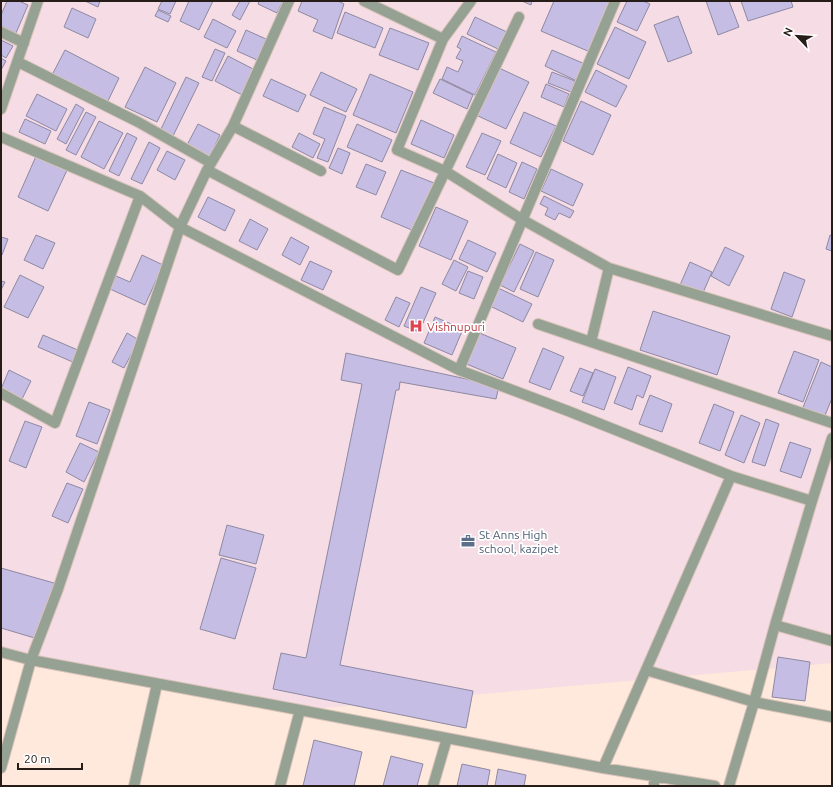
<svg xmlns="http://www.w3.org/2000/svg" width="833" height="787" font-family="Ubuntu,sans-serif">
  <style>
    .medical { fill: #f5dce5 }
    .building { fill: #c5bde4; stroke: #8e89a2 }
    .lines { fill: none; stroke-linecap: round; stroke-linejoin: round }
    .minor-casing { stroke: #d8c3b9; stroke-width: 12 }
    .minor { stroke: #95a192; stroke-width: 10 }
    .labels { text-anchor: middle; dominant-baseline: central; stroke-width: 3.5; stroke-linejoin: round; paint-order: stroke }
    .health-label { font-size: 12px; fill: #be3a42; stroke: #fff; text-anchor: start }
    .service-label { font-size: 12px; fill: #4e5e75; stroke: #fff; text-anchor: start }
  </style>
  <rect width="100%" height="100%" fill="#ffe8dc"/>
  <path class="medical" d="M1,1H832V663L300,710L1,650Z"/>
  <path class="building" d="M7,1H19L28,5L16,33L1,26V15Z
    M85,1H100L98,7Z
    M162,1H176L170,14L158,9Z
    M189,1H213L199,30L180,21Z
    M240,1H250L240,20L232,15Z
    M259,1H283L277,13L258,4Z
    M302,1H338L344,4L332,39L313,31L318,20L298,11Z
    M522,1H532L531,5Z
    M554,1H612L590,52L541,31Z
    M627,1H643L650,4L637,31L617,22Z
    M706,1H729L739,27L718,35Z
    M741,1H791L793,7L748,21Z
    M72,8L96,19L88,38L64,27Z
    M158,10L171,16L168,22L155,16Z
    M345,12L383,28L375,48L337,33Z
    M678,16L692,53L668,62L654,25Z
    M475,17L509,33L500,50L467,34Z
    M213,19L236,31L227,48L204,37Z
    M615,27L646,42L629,79L597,64Z
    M390,28L429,43L418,70L379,55Z
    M246,30L266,39L257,60L237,51Z
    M462,36L496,52L475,95L442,79L447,67L458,72L463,61L456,58L461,49L457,47Z
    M1,40L13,46L6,58L1,55Z
    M215,49L225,53L212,81L202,77Z
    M65,50L119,78L107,103L52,75Z
    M552,50L585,64L577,81L545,66Z
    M228,56L255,70L242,95L215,81Z
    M1,58L6,61L1,70Z
    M145,67L176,83L157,122L125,107Z
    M499,68L529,82L506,129L476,115Z
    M596,70L627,86L616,107L585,92Z
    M321,72L357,89L346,112L310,95Z
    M552,72L575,81L571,92L548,83Z
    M370,74L413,92L396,133L353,115Z
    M186,77L199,83L173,136L161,129Z
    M271,79L306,95L298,112L263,96Z
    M440,79L473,95L467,109L433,93Z
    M546,84L569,94L564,107L541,97Z
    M37,94L67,109L56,131L26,116Z
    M581,101L611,115L593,155L563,141Z
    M76,104L84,109L66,144L57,139Z
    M324,107L346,116L328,162L317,158L325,139L313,134Z
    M86,112L96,117L76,155L66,150Z
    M524,112L556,126L541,157L510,143Z
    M25,119L51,131L45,144L19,132Z
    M421,120L454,135L444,158L411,144Z
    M99,121L123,133L104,169L81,157Z
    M198,124L220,135L209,158L186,147Z
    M357,124L392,140L382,162L347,147Z
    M127,133L137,138L119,176L109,171Z
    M299,133L320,144L313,158L292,147Z
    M482,133L501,141L485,175L466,167Z
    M149,142L160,148L142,184L131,179Z
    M338,148L350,153L342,174L329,168Z
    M167,151L185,160L175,180L157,170Z
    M37,154L68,168L48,211L18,197Z
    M498,154L517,163L506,188L487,179Z
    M522,162L537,169L524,199L509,192Z
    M366,164L386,172L376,195L356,187Z
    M551,169L583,184L573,206L541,191Z
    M401,170L434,183L414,231L381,217Z
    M544,196L574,211L570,218L559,213L555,220L545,215L548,208L540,204Z
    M208,197L235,210L225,231L198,217Z
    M436,207L468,221L451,260L419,246Z
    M250,219L268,229L257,250L239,241Z
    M36,235L55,243L43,269L24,260Z
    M830,235L832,236V251L826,249Z
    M1,237L8,239L2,255H1Z
    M291,237L309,247L300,265L282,255Z
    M468,240L496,253L487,272L459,259Z
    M520,244L534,251L514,292L500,285Z
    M725,247L744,256L729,286L711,276Z
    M536,252L554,260L538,297L520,289Z
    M142,255L163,265L145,305L110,289L116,276L130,282Z
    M454,260L468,267L456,291L442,284Z
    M310,261L332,271L323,290L301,280Z
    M690,262L712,272L702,295L680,285Z
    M468,271L483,277L474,299L459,293Z
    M784,272L805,280L792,317L771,309Z
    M20,275L44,287L28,318L4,307Z
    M1,281L5,282L1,290Z
    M421,287L436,293L419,332L404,326Z
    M496,287L532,304L523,322L488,305Z
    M396,297L410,303L399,327L385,320Z
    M653,311L730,336L717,375L640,350Z
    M435,317L463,329L452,355L424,343Z
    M477,332L516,348L503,379L464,363Z
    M127,333L139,340L124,368L112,362Z
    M43,335L80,351L75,363L38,347Z
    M543,348L564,357L550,390L529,382Z
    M794,351L819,360L803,402L778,393Z
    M346,353L499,386L496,399L400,382L399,390H396L340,665L473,691L466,728L273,689L281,653L306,658L362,384L341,380Z
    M821,362L832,367V398L824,418L802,410Z
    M628,367L651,376L643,398L637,395L632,410L614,403Z
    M580,368L593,373L583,396L570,391Z
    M595,369L616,377L604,410L582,402Z
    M9,370L31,381L22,399L1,389Z
    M650,395L672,404L662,432L639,424Z
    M89,402L110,410L97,444L76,436Z
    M714,404L734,412L720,451L699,443Z
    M741,415L760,423L744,463L725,455Z
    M766,419L779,424L765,466L752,462Z
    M25,421L42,427L26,468L9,461Z
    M790,442L811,449L801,478L780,471Z
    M80,443L99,452L84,482L66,472Z
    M67,483L83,489L68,523L52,516Z
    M227,525L264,535L256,564L219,555Z
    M221,558L256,568L235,639L200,629Z
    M1,568L54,583L38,639L1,628Z
    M778,657L810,662L805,701L772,697Z
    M314,740L362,752L354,786H303Z
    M391,756L423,764L417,786H383Z
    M462,764L490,770L487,786H457Z
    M498,769L526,775L524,786H495Z"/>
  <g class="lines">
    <g class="minor-casing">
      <path id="minor" d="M364,1L443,39L471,1
        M615,1L459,370L568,411L731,476
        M1,32L24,43
        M443,39L397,150L445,171L523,220L609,268L832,336
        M18,62L138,122L211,163
        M1,109L38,1
        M233,126L321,171
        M1,137L140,196L180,227L459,370
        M207,170L398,270L519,17
        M609,268L591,342L832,423
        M538,324L591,342
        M1,393L55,423L140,196
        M775,625L832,641
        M1,652L31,660L300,710L603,768L715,786
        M646,670L754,702L832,717
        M1,768L31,660L58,589L180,227L207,170L233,126L289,1
        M603,768L731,476L812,501
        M134,786L157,684
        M280,786L300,710
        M433,786L447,738
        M654,786V776
        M729,786L754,702L775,625L812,501L832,438"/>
    </g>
    <use href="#minor" class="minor"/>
  </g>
  <defs>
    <g id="hospital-bare" transform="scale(1.08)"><path d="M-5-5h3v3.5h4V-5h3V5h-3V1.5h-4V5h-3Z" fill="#e0444e" stroke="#fff" stroke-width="2.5" paint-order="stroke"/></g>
    <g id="office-bare" transform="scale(1.08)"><path d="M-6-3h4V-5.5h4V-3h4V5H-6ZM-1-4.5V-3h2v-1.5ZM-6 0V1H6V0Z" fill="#5c6f8a" stroke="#fff" stroke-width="2.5" paint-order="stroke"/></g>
  </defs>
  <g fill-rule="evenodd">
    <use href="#hospital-bare" x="416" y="326"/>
    <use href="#office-bare" x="468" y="541"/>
  </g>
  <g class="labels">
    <g class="health-label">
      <text x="427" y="326">Vishnupuri</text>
    </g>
    <g class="service-label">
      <text x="479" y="534">St Anns High<tspan x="479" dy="14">school, kazipet</tspan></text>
    </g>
  </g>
  <rect width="833" height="787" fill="none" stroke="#271d18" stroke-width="4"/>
  <g transform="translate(797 36) rotate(295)" stroke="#ffffff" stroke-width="3" paint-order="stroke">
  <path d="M0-3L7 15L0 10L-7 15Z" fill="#271d18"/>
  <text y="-6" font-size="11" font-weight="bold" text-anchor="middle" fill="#271d18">N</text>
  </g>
  <path d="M18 763v6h64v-6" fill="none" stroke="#271d18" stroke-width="2"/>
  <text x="24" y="763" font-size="12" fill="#271d18" stroke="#ffffff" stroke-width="3" paint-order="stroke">20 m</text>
</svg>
